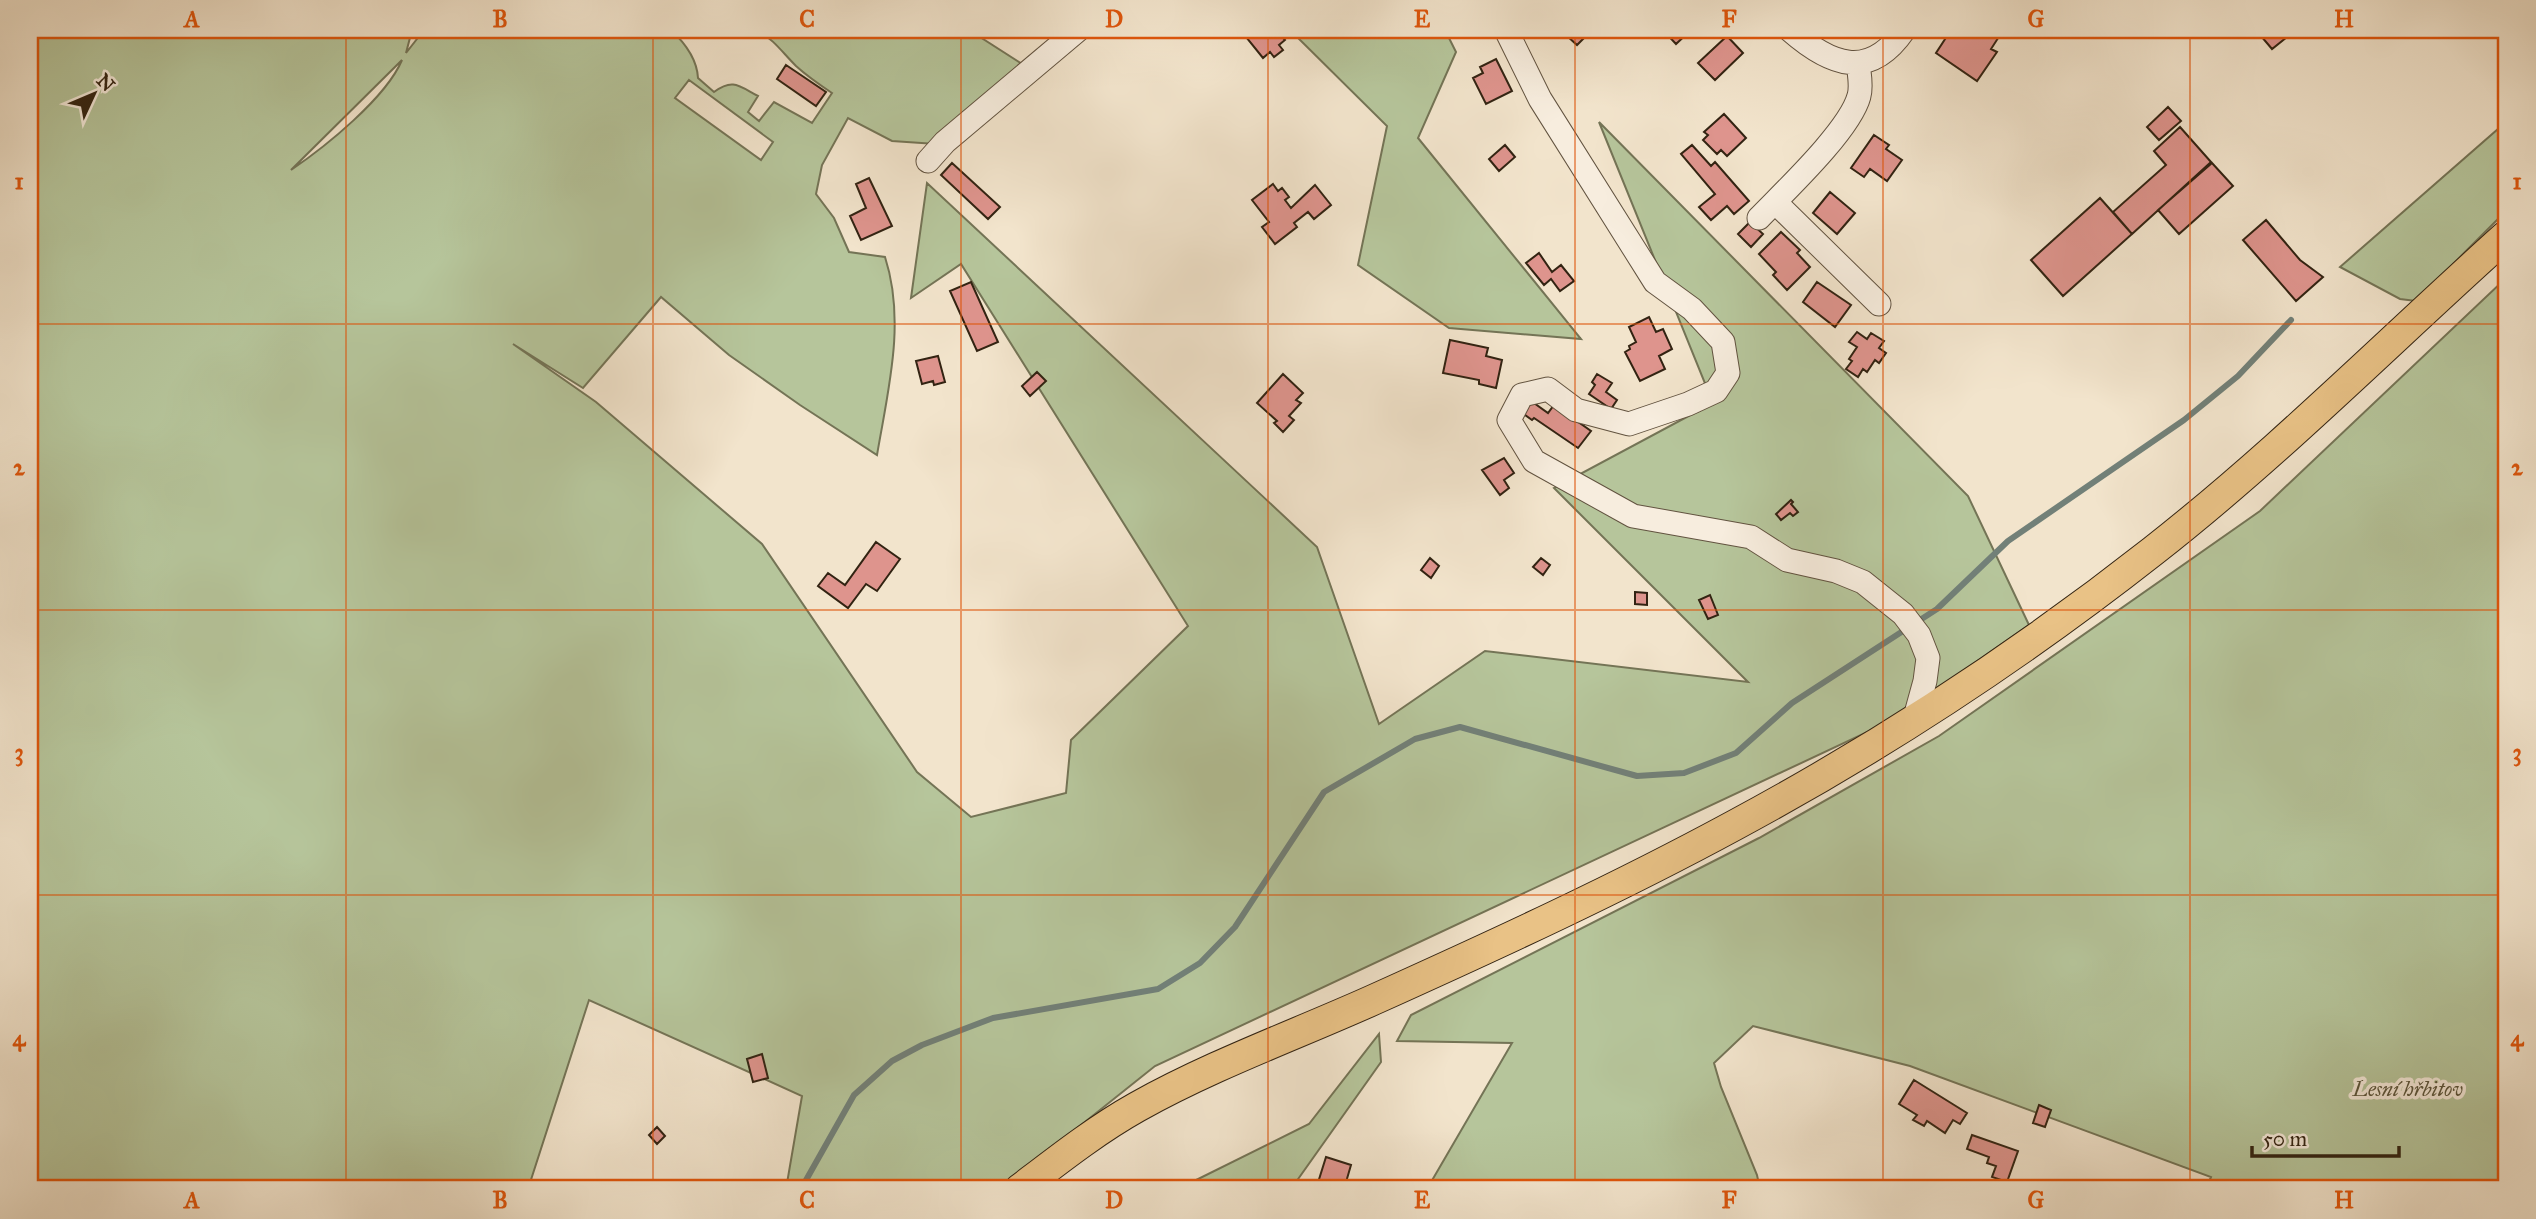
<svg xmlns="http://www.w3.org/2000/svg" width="2536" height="1219" font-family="'IM FELL Great Primer',serif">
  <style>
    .green { fill: #b6c59b; stroke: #747456; stroke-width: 2; fill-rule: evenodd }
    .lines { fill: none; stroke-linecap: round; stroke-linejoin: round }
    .stream { stroke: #728078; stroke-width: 6 }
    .building { fill: #de948d; stroke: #322312; stroke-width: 2 }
    .minor-casing { stroke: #625340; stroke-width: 25 }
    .major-casing { stroke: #322312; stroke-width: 32 }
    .minor { stroke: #f7edde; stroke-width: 23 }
    .major { stroke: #e9c286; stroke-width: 30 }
    .grid { fill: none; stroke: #df560c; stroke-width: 2; stroke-opacity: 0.55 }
    .labels { text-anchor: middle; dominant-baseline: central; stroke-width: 7; stroke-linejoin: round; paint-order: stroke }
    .park-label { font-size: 21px; font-style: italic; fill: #5a543b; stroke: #f7edde }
    .neatline { fill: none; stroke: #df560c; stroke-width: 2.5 }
    .grid-label { font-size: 23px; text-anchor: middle; font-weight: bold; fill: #df560c }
  </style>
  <rect width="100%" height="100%" fill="#f2e4cc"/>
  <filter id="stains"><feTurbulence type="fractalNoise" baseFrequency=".00286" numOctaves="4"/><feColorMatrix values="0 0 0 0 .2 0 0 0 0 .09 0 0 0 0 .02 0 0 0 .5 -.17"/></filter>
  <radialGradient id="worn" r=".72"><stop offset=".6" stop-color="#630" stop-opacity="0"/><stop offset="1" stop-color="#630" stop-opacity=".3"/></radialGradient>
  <path class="green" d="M30,30H412L406,53L424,30H671C685,43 697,59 698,78L714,92C733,78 739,86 758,96L748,112L759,121L774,102L812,123L832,93C820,85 807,76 796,66C772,42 766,24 726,32L724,30H969L1022,64L936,144L892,141L848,118L822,165L816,194L834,218L849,252L885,257C906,322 888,390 877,455L800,405L729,355L661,297L583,388L513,344L596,402L762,544L917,772L971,817L1066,793L1071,740L1188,626L961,264L911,298L927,183L1317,547L1379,724L1485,651L1748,682L1554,488L1713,403L1599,122L1968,496L2029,625L1893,720L1155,1066L1001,1189H786L802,1096L589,1000L528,1189H30ZM402,60C386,98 325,147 291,170ZM689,80L773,142L761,160L675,98Z
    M1290,30H1445L1456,52L1418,138L1581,339L1449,328L1358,265L1387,126Z
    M2506,122V211L2416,301L2400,299L2340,267Z
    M2506,278V1189H2206L2211,1177L1910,1066L1753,1026L1714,1063L1721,1087L1757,1175L1760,1189H1427L1512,1043L1397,1041L1411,1015L1759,838L1939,736L2260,511Z
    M1379,1034L1381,1062L1291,1189H1178L1309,1124Z"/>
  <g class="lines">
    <path class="stream" d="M1920,620L1937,609L2008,541L2184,420L2238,376L2291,320
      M801,1189L854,1095L892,1061L922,1045L993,1018L1158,989L1200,963L1235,927L1324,792L1415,739L1460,727L1637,776L1684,773L1736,753L1792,703L1903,631"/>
  </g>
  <path class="building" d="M1255,30L1277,31L1285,40L1279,45L1283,50L1274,57L1270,52L1263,58L1246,37Z
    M1567,30H1592L1577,45L1566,35L1569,32Z
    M1663,30H1691L1676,44Z
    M1951,30H2000L2002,32L1991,49L1997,52L1977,81L1936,53Z
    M2267,30H2296L2272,49L2261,36Z
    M1727,36L1743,53L1715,80L1698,63Z
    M1496,59L1512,91L1486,104L1473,78L1483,73L1480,67Z
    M786,65L826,92L816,106L777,79Z
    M2168,107L2181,121L2159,140L2147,127Z
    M1724,114L1746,138L1727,156L1721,150L1717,154L1703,140L1708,135L1704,132Z
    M2180,127L2211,162L2132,234L2113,212L2166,165L2154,151Z
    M1874,135L1889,145L1886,149L1902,160L1887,181L1870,169L1864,177L1851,168Z
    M1505,145L1515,157L1499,171L1489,159Z
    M1692,145L1711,166L1715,162L1749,201L1734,214L1727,206L1711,220L1699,207L1715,194L1681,154Z
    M952,163L1000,207L988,219L941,175Z
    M2212,163L2233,186L2179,234L2158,210Z
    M869,178L892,226L861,240L850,216L866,208L856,184Z
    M1273,184L1278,191L1282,188L1289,197L1285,200L1291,208L1315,185L1331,205L1314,219L1308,212L1294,223L1297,227L1275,244L1262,227L1269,222L1252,200Z
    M1830,192L1855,213L1837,234L1813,213Z
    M2100,198L2132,234L2063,296L2031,260Z
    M2266,220L2300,260L2323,277L2296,301L2243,240Z
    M1750,222L1763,234L1751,247L1738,234Z
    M1781,232L1800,250L1797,253L1810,267L1787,290L1773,275L1776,272L1759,254Z
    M1539,253L1552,272L1561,265L1574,281L1560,291L1551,279L1544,285L1526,263Z
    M971,282L998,342L977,351L950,291Z
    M1817,282L1851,305L1835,327L1803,302Z
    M1649,317L1656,332L1663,329L1672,349L1659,356L1665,369L1640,381L1625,352L1630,349L1629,346L1636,342L1629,327Z
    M1857,332L1867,339L1871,333L1884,341L1879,348L1886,353L1879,363L1875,360L1867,372L1863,369L1858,377L1846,369L1852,361L1849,359L1857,347L1849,342Z
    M1450,340L1488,348L1486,356L1502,360L1496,388L1479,384V380L1443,373Z
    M938,356L945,382L934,385L933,381L922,384L916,361Z
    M1037,372L1046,381L1030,396L1022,386Z
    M1283,374L1303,393L1296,400L1301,403L1289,416L1294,420L1283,432L1274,423L1277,421L1257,403Z
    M1597,374L1612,383L1606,392L1617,400L1611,409L1589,394L1595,385L1592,382Z
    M1527,398L1548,413L1554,405L1591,431L1578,448L1534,418L1532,420L1518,410Z
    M1504,458L1514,473L1504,480L1509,488L1500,495L1482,470Z
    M1791,500L1793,502L1791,504L1798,512L1793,516L1790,513L1781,520L1776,514Z
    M876,542L900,559L877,591L866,584L848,608L818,586L828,573L845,585Z
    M1430,558L1439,566L1431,578L1421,570Z
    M1541,558L1550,565L1543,575L1533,567Z
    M1635,592L1647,593V605L1635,604Z
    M1710,595L1718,615L1708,619L1699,600Z
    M762,1054L768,1078L753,1082L747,1059Z
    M1914,1080L1967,1113L1960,1124L1953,1120L1945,1133L1927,1121L1924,1126L1913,1120L1917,1115L1899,1104Z
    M2039,1105L2051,1110L2045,1127L2033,1123Z
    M657,1127L665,1136L657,1144L649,1135Z
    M1972,1135L2018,1151L2007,1182L1992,1177L1996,1166L1987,1163L1989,1157L1967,1149Z
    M1326,1157L1351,1165L1344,1189H1316Z"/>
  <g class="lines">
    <g class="minor-casing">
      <path id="minor" d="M1506,30L1540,99L1655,282L1692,309L1723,342L1728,373L1716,391L1688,404L1629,424L1576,410L1548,389L1522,395L1509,420L1534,461L1633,516L1751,537L1787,560L1836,571L1863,582L1903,614L1919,635L1928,658L1925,681L1914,721
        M1790,30C1830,65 1869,81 1904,30
        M928,161L945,142L1078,30
        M1775,202L1879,304
        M1759,218C1785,191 1850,130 1859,96C1862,86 1859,73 1858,63"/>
    </g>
    <g class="major-casing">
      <path id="major" d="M1020,1189C1058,1160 1096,1130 1137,1107C1212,1065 1295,1035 1373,1000C1495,945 1617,889 1735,825C1882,746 2022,654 2153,551C2277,454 2389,341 2506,236"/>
    </g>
    <use href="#minor" class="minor"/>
    <use href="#major" class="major"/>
  </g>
  <path class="grid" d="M346,30V1189M653,30V1189M961,30V1189M1268,30V1189M1575,30V1189M1883,30V1189M2190,30V1189M30,324H2506M30,610H2506M30,895H2506"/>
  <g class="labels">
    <g class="park-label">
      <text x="2408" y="1089">Lesní hřbitov</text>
    </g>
  </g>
  <rect width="2536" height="1219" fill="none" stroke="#f2e4cc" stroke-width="77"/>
  <g transform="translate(94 94) rotate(46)" stroke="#f7edde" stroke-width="5" paint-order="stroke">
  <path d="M0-5L12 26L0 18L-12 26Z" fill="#322312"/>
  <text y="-10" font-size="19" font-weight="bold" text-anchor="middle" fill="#322312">N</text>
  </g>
  <path d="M2252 1146v10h147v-10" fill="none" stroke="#322312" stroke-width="3.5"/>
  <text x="2263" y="1146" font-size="21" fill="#322312" stroke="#f7edde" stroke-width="5" paint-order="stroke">50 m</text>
  <rect x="38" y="38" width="2460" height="1142" class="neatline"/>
  <g class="grid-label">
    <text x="192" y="27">A</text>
    <text x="500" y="27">B</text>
    <text x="807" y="27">C</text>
    <text x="1114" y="27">D</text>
    <text x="1422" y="27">E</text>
    <text x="1729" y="27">F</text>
    <text x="2036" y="27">G</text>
    <text x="2344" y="27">H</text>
    <text x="19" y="189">1</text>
    <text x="2517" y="189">1</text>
    <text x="19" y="475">2</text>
    <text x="2517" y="475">2</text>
    <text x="19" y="760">3</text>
    <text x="2517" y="760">3</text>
    <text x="19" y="1046">4</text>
    <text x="2517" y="1046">4</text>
    <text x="192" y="1208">A</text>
    <text x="500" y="1208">B</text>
    <text x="807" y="1208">C</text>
    <text x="1114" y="1208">D</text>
    <text x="1422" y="1208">E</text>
    <text x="1729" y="1208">F</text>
    <text x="2036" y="1208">G</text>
    <text x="2344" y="1208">H</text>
  </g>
  <rect width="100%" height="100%" filter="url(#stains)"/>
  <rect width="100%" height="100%" fill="url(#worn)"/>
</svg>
